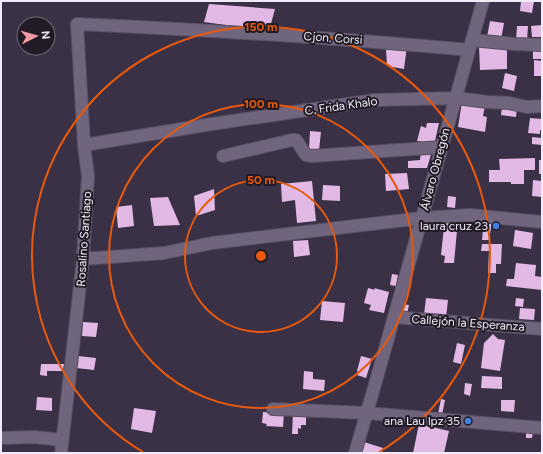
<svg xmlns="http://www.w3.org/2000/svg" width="543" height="454" font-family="Figtree,sans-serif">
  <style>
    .building { fill: #e2b9e5 }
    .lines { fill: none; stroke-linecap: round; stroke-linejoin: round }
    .minor-casing { stroke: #584f62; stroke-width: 14 }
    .minor { stroke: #71657e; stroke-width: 12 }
    .ring { fill: none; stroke: #e8590c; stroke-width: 2 }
    .shop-dot { fill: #3f7fe0; stroke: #201b25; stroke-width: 1.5 }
    .labels { text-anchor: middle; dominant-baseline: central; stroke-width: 4; stroke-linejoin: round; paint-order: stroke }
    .street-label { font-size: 12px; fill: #f1ebf9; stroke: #201b25 }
    .poi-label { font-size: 12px; fill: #f1ebf9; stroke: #201b25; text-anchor: end }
    .centre { fill: #e8590c; stroke: #201b25; stroke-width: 2 }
    .ring-label { font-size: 12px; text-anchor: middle; font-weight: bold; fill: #e8590c; stroke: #201b25; stroke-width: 4; stroke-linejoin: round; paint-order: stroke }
  </style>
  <rect width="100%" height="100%" fill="#3b3147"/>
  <path class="building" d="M521,1H534L532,13L520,11Z
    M209,4L275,9L269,31L204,22Z
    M490,21L504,23L501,40L487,37Z
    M542,25V37H532L531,26Z
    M517,26H528L527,41L516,40Z
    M507,45V69L480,70L479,46Z
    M407,46L404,69L387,66L386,49Z
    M533,50H542V59H533Z
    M534,60L542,61V76H534Z
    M505,73L517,76L514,91L502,88Z
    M462,102L485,106L483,116L487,117L485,132L458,127Z
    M502,106L517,108L516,117L501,115Z
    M530,118L542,119V131L540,130V134L528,133Z
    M427,123H439L435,141L423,142L417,141L421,126L426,128Z
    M310,131L321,132L319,150L309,149Z
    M532,137L542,138V145L532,144Z
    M421,150L432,151L427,168H408V161L420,160Z
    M535,158V170H524V184H511V182H489V170H500L499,159Z
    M539,160H542V174H539Z
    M407,173L409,189L386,191L385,174Z
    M533,180L542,181V197L532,196Z
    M312,181L316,221L297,223L295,200L282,202L281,184Z
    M323,185L340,186V201L322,200Z
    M214,189L215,210L196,216L194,196Z
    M448,196L456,197L455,208L447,207Z
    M168,197L180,225L154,226L150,198Z
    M132,205L134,226L118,228L116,207Z
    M445,218L458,220L454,263H444L445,256L441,255Z
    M484,220L492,221L489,240H482Z
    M515,230L533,233L531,249L513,246Z
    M308,240L310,255L294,257L293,241Z
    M482,244H502L501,264H496V273H488L489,251H481Z
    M516,263L536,265L535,276L542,277V290L506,286L507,279H514Z
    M392,274L398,275L396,286L390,285Z
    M368,288L375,290L374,288L389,292L384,313L369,310L371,305L364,303Z
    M426,298L448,300L446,318L424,315Z
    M516,298L524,299L523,307L515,306Z
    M322,301L345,303L343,322L320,320Z
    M403,304L409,305L407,314L401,312Z
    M520,308L535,309L534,320L519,319Z
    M83,322L98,323L96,337L82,336Z
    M493,334L498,339L505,340L500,371L481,368L484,343Z
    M457,343L465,345L461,364L453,362Z
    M78,356L96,358L94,370L76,368Z
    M361,356L372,359L366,378L357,375L358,372L357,371Z
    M41,364H64L63,371H47V376L40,375Z
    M304,371L313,372V379L325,380L324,391L303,389Z
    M482,376L502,377V389L481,388Z
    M465,383L472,384L470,396L464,394Z
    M37,397L52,398V411L36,410Z
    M441,399L445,400L442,415L438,414Z
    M501,400H515L514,412L501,411Z
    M134,408L156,411L152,433L131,429Z
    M263,412L284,413L283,427L266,426L267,424L262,423Z
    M293,413H304V417H306V425H301V429L298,428V434H292Z
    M419,424L449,431L444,453H413Z
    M526,431H533L532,438H526Z
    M364,442L383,448L382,453H361Z"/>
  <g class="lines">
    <g class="minor-casing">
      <path id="minor" d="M472,40L514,44L542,45
        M84,145L212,124L375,100L456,98L488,102L509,103L527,107L542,106
        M223,156L292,140H296L306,155L312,156L442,147
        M83,259L164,253L212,243L422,218L470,215L542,222
        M394,317L542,329
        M273,409L367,413L542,428
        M1,438L35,437L62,440
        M61,453L83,259L88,176L84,145L77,24C208,30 339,38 469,50
        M355,453L374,388L483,1"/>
    </g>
    <use href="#minor" class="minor"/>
  </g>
  <g class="ring">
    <circle cx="261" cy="256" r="76"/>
    <circle cx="261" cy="256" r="152"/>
    <path d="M143 452A229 229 0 1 1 379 452"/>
  </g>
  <g class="shop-dot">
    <circle cx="496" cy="226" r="4"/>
    <circle cx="468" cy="421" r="4"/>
  </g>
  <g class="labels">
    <g class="street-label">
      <text transform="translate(333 38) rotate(4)">Cjon. Corsi</text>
      <text transform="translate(341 106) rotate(-8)">C. Frida Khalo</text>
      <text transform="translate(435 169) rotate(-75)">Álvaro Obregón</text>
      <text transform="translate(84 239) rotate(-86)">Rosalino Santiago</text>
      <text transform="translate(468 323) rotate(4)">Callejón la Esperanza</text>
    </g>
    <g class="poi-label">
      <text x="488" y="226">laura cruz 23</text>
      <text x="460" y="421">ana Lau lpz 35</text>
    </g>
  </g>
  <circle cx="261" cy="256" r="6" class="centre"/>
  <g class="ring-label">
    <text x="261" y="31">150 m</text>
    <text x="261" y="108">100 m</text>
    <text x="261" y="184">50 m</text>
  </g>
  <rect width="543" height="454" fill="none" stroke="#f1ebf9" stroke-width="4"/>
  <g transform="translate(36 36) rotate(84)"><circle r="19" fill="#201b25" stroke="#746e7a"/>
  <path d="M0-3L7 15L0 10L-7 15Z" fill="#f49aa3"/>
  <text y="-6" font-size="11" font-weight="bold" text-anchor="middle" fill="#f1ebf9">N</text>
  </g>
</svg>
